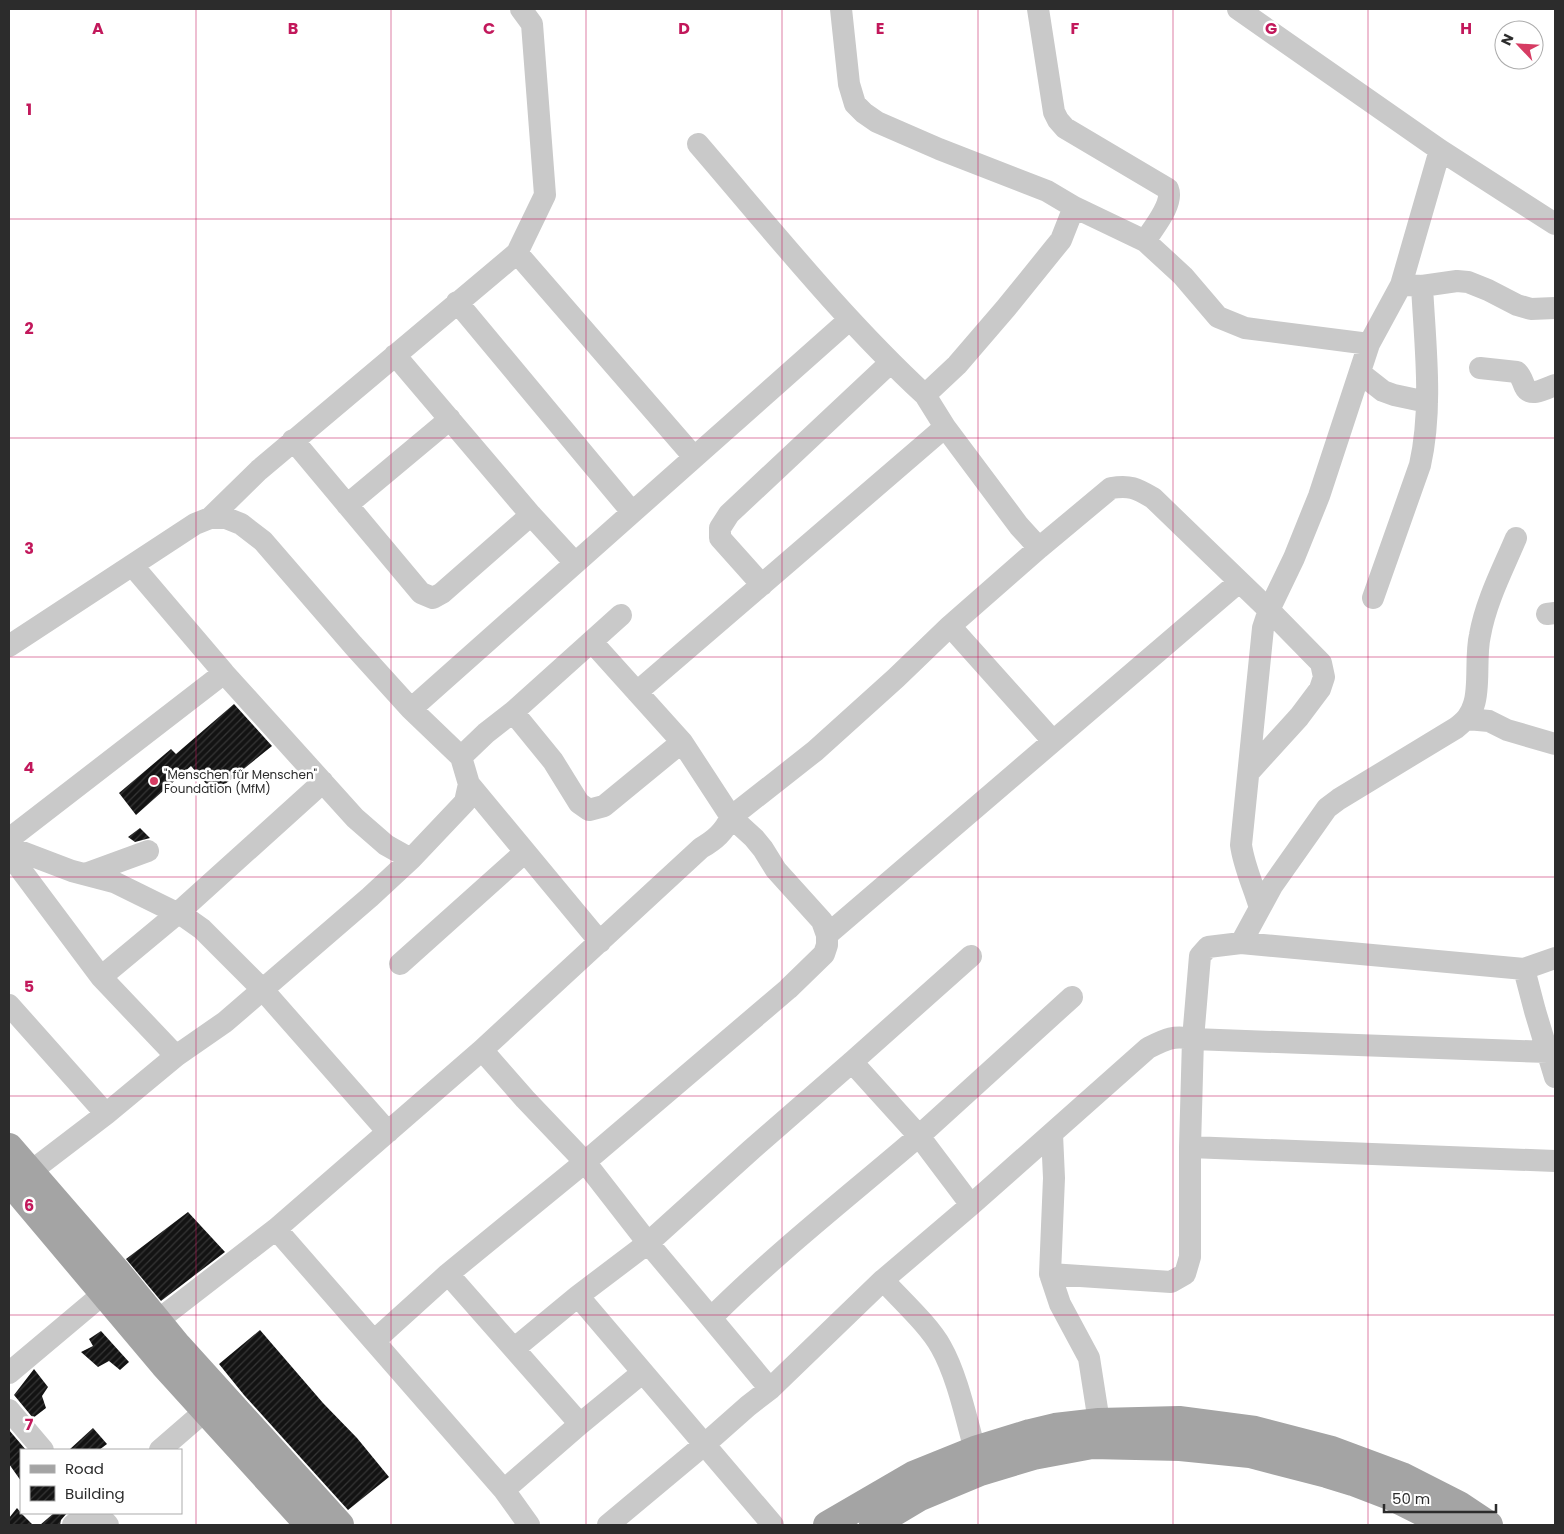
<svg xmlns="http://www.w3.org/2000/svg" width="1564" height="1534" font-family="Poppins,sans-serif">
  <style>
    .building { fill: url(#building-hatch) }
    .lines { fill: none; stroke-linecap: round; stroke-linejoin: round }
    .minor { stroke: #c9c9c9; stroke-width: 22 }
    .major { stroke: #a4a4a4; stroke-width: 28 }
    .grid { fill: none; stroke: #c2185b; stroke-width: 1; stroke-opacity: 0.55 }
    .poi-dot { fill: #d63c63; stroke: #fff; stroke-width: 2 }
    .labels { text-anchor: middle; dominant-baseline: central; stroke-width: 5; stroke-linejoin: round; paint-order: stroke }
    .poi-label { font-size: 12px; fill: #2c2c2c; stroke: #fff; text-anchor: start }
    .grid-label { font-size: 16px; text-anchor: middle; font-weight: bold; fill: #c2185b; stroke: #fff; stroke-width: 5; stroke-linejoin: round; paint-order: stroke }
  </style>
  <defs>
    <pattern id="building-hatch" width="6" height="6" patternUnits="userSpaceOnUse" patternTransform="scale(1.25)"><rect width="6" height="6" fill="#131313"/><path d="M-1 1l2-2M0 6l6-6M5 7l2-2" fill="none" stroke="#363636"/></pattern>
  </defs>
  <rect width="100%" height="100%" fill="#fff"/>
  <path class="building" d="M234,704L272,746L214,793L191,766L136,815L119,793L171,749L176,754Z
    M140,828L150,838L135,842L128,837Z
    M188,1212L225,1252L161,1301L126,1259Z
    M260,1330L323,1403L357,1438L389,1477L348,1510L244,1395L219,1364Z
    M101,1331L129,1362L120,1370L109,1361L98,1367L81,1352L93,1346L89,1339Z
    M34,1369L48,1387L42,1396L46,1408L33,1418L14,1395Z
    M93,1428L107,1444L99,1450H69Z
    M9,1430L26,1450H21V1481L9,1464Z
    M17,1508L21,1513L33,1525H9V1518Z
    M54,1513H67L61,1520L60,1525H40Z"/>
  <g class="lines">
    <path class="minor" d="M841,9L849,84L855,104L864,113L877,122L939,149L1047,191L1074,207L1145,241L1183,276L1218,317L1245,328L1369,344
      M1038,9L1054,112L1058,120L1065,128L1168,189C1174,204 1153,228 1145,241
      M1238,9L1440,150L1555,224
      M698,144C772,230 842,318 925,395
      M517,253L694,457
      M1407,285L1422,286L1457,281L1468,282L1488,290L1517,305L1531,309L1555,308
      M457,302L632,512
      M395,355L531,515L575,563
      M1480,368L1517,372C1522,377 1522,381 1525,387C1530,398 1547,388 1555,385
      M1360,373L1383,391L1394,395L1427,402
      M293,440L421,593L433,598L442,593L531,515
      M347,505L450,419
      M210,518L259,470L517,253L545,195L532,24L521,9
      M1039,548L1019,526L945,427L925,395L957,365L1006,308L1061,240L1074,207
      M132,565L224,673L355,818L386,845L411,859
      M762,585L720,538V528L729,514L890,363
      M1373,598L1420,465C1433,407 1425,345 1422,286
      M1547,614L1555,613
      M950,626L1053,741
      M9,646L195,524L210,518H226L241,524L263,541L353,645L411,709L461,757
      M637,692L945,427
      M411,709L849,320
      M513,712L553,761L579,803L589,810L604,806L682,742
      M1467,719L1489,721L1507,730L1555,744
      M469,784L600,942
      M9,839L224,673
      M9,847L72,871L114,882L185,917L202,929L263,990L388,1132
      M9,854L101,977L176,1056
      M85,874L148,851
      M1260,908C1254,887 1244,867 1241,845L1263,628L1269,610L1294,558L1319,496L1369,344L1401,285L1440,150
      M827,935L1239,582
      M1241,943L1272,886L1327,808L1339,799L1456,728C1465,721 1471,715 1474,704C1480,686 1475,656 1480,635C1486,601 1503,569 1516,538
      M400,964L525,852
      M1524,969L1535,1011L1555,1077
      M101,977L178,913L323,782
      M9,1005L106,1114
      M482,1050L525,1099L585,1162L648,1243L711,1318C776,1253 849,1196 919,1136L971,1205
      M852,1062L919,1136L1072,997
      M1052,1134L1054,1178L1050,1274L1060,1304L1089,1358L1099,1422
      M1190,1147L1555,1161
      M17,1182L106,1114L176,1056L225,1022L370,897L411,859L465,802L469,784L461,757L486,733L513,712L621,615
      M276,1229L504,1490L529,1525
      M448,1274L580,1424
      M1050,1274L1171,1282L1185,1274L1190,1257V1147L1193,1039L1200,956L1208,947L1241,943L1524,969L1555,958
      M883,1280C900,1299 929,1325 941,1347C957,1375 966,1418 975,1450
      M711,1318L770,1389
      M157,1321L276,1229L482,1050L701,848C715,840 724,832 731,817L815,751L896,678L950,626L1039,548L1111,488C1130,485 1136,488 1153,498L1269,610L1321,663L1324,677L1320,689L1299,717L1249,772
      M374,1341L448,1274L585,1162L788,989L824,954L827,945V935L822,921L776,870L763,849L754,838L731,817L682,742L592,642
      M515,1348L578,1296
      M9,1373L103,1294
      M9,1410L43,1450
      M160,1450L205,1411
      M504,1490L580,1424L642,1373
      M97,1513L108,1525
      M73,1525L87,1513
      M608,1525L705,1444L748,1406L770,1389L883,1280L971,1205L1148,1048C1166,1039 1173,1035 1193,1039L1548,1052
      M773,1525L578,1296L648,1243L751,1150L852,1062L971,956"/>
    <path class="major" d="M9,1147L119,1274L178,1346L340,1525
      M9,1181L164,1365L309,1525
      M827,1525L913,1475L975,1450L1030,1433L1055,1427L1099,1422L1179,1420L1255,1430L1332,1450L1402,1476L1459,1505L1489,1525
      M873,1525L920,1497L980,1472L1033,1456L1092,1445L1180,1447L1250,1454L1327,1474L1353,1482L1392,1497L1448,1525"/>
  </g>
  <path class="grid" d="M196,9V1525M391,9V1525M586,9V1525M782,9V1525M978,9V1525M1173,9V1525M1368,9V1525M9,219H1555M9,438H1555M9,657H1555M9,877H1555M9,1096H1555M9,1315H1555"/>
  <circle class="poi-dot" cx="154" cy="781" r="5"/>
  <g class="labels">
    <g class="poi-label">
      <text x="164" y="774">"Menschen für Menschen"<tspan x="164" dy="14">Foundation (MfM)</tspan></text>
    </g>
  </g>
  <g class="grid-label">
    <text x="98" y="34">A</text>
    <text x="293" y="34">B</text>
    <text x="489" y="34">C</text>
    <text x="684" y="34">D</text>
    <text x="880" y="34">E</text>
    <text x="1075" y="34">F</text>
    <text x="1271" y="34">G</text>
    <text x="1466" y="34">H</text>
    <text x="29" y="115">1</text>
    <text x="29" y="334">2</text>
    <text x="29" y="554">3</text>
    <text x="29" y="773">4</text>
    <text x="29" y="992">5</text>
    <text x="29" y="1211">6</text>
    <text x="29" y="1430">7</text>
  </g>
  <rect width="1564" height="1534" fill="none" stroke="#2c2c2c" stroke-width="20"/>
  <rect x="20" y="1449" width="162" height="65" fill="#ffffff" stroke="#ababab"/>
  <rect x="30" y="1465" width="25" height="8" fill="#a4a4a4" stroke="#ababab"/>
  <text x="65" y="1474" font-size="15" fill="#2c2c2c">Road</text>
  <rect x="30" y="1486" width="25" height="15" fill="url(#building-hatch)" stroke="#ababab"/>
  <text x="65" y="1499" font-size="15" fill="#2c2c2c">Building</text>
  <g transform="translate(1519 45) rotate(295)"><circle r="24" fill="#ffffff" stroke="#ababab"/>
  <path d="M0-4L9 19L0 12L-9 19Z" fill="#d63c63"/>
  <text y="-8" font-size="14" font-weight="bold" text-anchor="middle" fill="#2c2c2c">N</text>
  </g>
  <path d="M1384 1504v8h112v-8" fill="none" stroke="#2c2c2c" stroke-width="2.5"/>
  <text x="1392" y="1504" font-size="15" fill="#2c2c2c" stroke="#ffffff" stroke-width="4" paint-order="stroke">50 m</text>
</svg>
